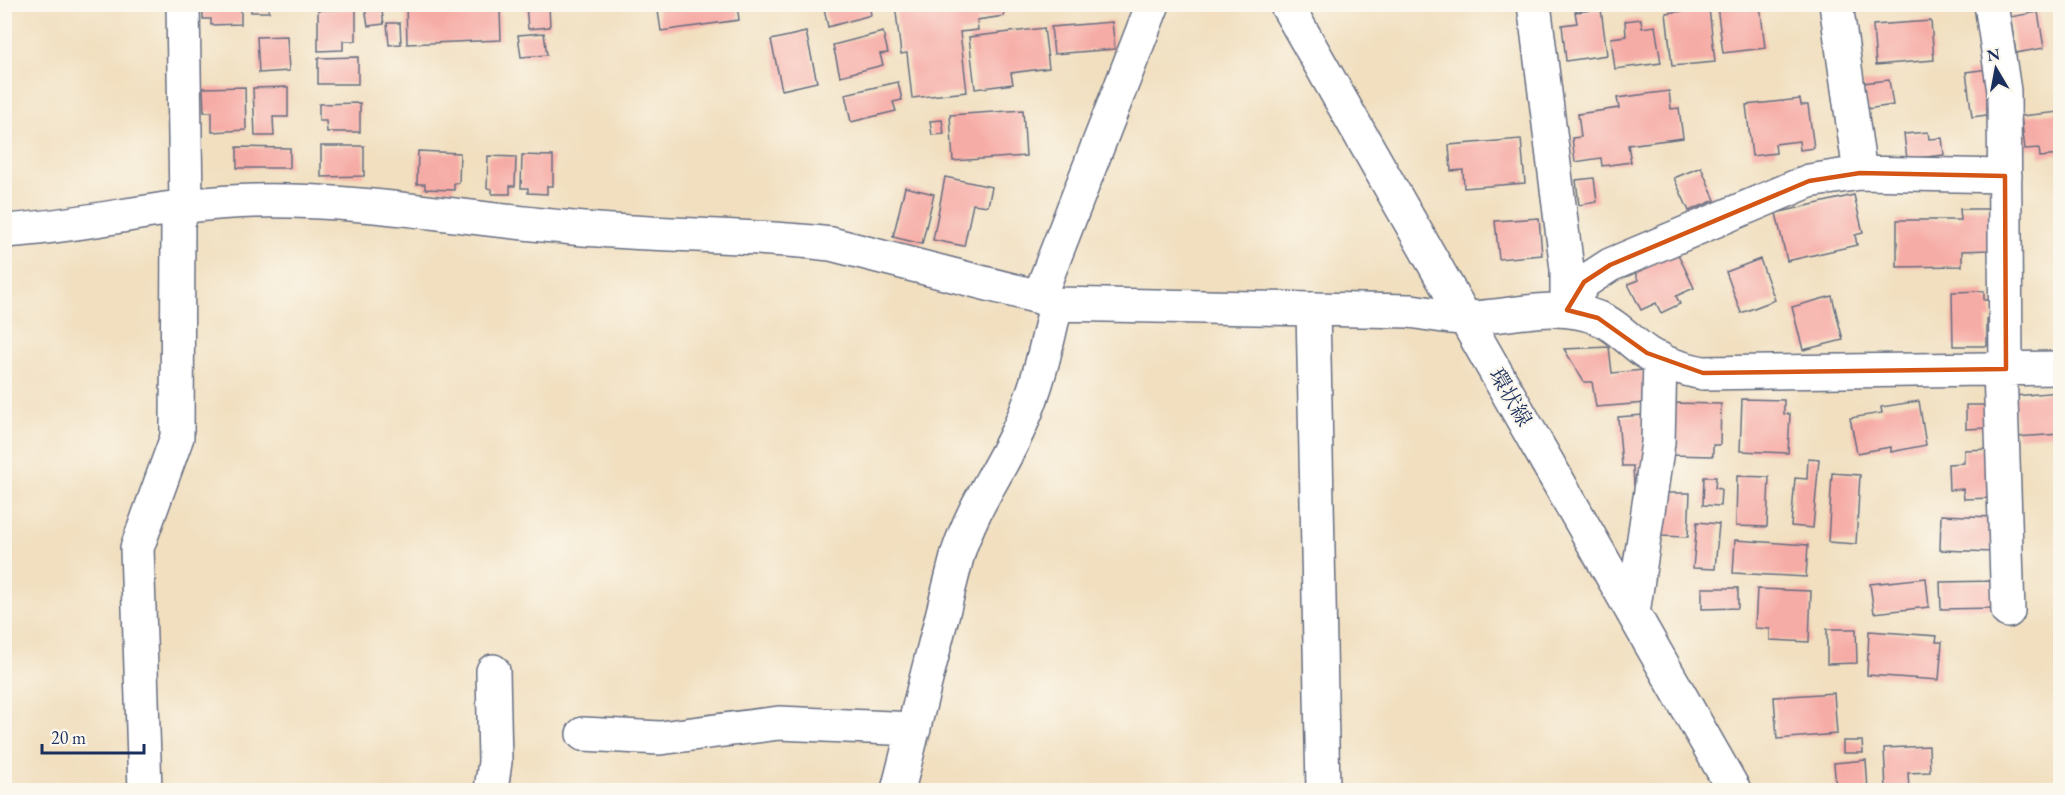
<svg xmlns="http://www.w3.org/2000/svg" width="2065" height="795" font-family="'EB Garamond','Noto Serif JP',serif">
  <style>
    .building { fill: #f6aca6 }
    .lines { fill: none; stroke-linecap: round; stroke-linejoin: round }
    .minor-casing { stroke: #666d80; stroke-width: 36 }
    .minor { stroke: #fff; stroke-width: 33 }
    .marked { fill: none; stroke: #d45514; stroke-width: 4.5; stroke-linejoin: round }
    .labels { text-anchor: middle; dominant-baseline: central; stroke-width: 4.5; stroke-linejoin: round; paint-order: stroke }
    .street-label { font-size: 21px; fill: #1b2f5e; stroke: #fbf7ec }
  </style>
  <rect width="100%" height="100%" fill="#fbf7ec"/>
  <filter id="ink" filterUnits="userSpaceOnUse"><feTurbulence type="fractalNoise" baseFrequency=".0167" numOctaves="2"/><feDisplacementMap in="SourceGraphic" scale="12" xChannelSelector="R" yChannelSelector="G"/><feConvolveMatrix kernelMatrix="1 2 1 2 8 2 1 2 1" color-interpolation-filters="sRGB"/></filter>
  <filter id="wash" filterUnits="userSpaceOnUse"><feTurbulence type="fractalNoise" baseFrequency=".008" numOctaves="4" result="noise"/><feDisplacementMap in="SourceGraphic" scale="24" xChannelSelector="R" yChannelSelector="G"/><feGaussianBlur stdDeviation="1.35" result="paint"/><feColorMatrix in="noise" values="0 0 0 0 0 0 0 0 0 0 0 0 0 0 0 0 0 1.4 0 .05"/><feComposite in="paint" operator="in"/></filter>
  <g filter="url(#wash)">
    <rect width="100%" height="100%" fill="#f1dfbf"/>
    <g id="blocks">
      <path class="building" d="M203,4H241V24L211,25V19H203Z
        M250,4H269V12H251Z
        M406,4H479V10H500L501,40L407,44Z
        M657,4H737L739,20L661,31Z
        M823,4H869L871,15L828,27Z
        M895,4H1002L1004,16L977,20L978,30L960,32L967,92L912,98L907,53L901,54Z
        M1731,4H1760L1765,48L1723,53L1717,6Z
        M381,5L384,24L368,26L365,8Z
        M526,5H549L550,27L528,29Z
        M1709,8L1715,62L1672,66L1666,13Z
        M356,9V41H343V50L318,51V10Z
        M1601,9L1607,55L1566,61L1562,25L1577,23L1575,12Z
        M2038,12L2044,48L2016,53L2010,17Z
        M1641,19L1642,28L1655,26L1661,63L1615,69L1611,38L1626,36L1625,21Z
        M1931,21L1934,60L1876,65L1873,25Z
        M1112,22L1115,49L1054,54L1051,27Z
        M387,23H400L401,44L389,45Z
        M1044,28L1049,68L1011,73L1013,84L975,89L969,37Z
        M806,32L817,82L782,90L771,40Z
        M883,32L888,53L880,54L883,65L840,76L833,45Z
        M544,33L547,55L521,57L518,35Z
        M287,36L289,71L259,73L257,37Z
        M358,57V84H318V58Z
        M1988,69L1994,114L1972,117L1966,72Z
        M1889,80L1893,105L1867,109L1863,83Z
        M898,82L902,100L893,102L896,111L851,122L845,94Z
        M245,87L246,130L212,132V112H204L203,88Z
        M288,87V117H273L274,136H255L253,88Z
        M1669,91L1671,109L1679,108L1683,138L1628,145L1631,162L1602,166L1601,158L1575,162L1572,138L1581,137L1578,114L1619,108L1617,98Z
        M1800,99L1801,105H1808L1814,148L1800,150L1799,141L1775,144L1776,153L1752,156L1746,105Z
        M360,103V132H327L326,121H319V104Z
        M1023,110L1026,156L953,161L950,115Z
        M2060,112V155L2040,157L2039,148L2025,149L2021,116Z
        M942,120L944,134L932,135L930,121Z
        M1928,132L1929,139L1942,138L1944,155L1907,159L1904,134Z
        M1521,139L1525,183L1464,188L1463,170L1451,171L1449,145Z
        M321,146H364V176L321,177Z
        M237,147L290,148V168H237Z
        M418,151L460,153L459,183H454V190L425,189V184H417Z
        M522,155L553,156V186H547V194L528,193V188H521Z
        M488,156L516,157L515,186H510V194H492V189L487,188Z
        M1701,167L1715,200L1689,211L1674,178Z
        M945,177L992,187L988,206L973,204L964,246L933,240Z
        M1594,178L1597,202L1579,205L1576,180Z
        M905,187L934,194L922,244L893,237Z
        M1854,195L1863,233L1855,235L1857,245L1787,261L1776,213Z
        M1960,209H1989V250L1962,251V266L1897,267V220H1961Z
        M1539,218L1542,255L1499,259L1495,221Z
        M1677,252L1694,288L1676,296L1680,304L1661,313L1656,303L1641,310L1628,284L1638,280L1635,272Z
        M1760,259L1775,300L1741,313L1726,272Z
        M1984,291V300H1992V319H1987V346H1953L1952,292Z
        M1832,296L1843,340L1803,350L1792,307Z
        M1609,347L1612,373L1643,370L1646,403L1596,407L1592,382H1584L1564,349Z
        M2060,392V434L2017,437L2014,396Z
        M1742,399L1784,400V414H1790L1788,453L1740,451Z
        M1919,401L1926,445L1891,452V447L1857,453L1850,418L1882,413L1881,407Z
        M1670,403L1721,404L1720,445H1713V456L1669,455Z
        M1966,405H1985L1986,428L1966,429Z
        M1643,415L1648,484L1634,485L1633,466H1622L1618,417Z
        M1989,449L1991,498L1964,499L1963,489L1949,490L1948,464L1964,463V450Z
        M1808,458L1819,459L1813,528L1791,526L1795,478L1807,479Z
        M1832,473L1860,475L1856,544L1828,542Z
        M1737,476L1769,477L1767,527L1736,526Z
        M1704,477H1716L1715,488L1721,489L1720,506L1703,505Z
        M1662,493H1690L1688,537L1660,536Z
        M1941,515L1994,517L1993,552L1940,550Z
        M1697,522L1719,524L1715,569L1693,568Z
        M1735,540L1808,545L1806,577L1733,573Z
        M1926,578L1929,607L1874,613L1870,584Z
        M1995,581V608L1941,609L1940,582Z
        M1702,588H1738V608L1702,609Z
        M1757,589L1811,591L1809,642L1770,640V629L1755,628Z
        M1827,629H1856L1857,663L1827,664Z
        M1869,631L1937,636L1936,642H1942L1939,680L1867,675Z
        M1834,693L1837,734L1777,739L1774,697Z
        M1843,741H1862L1863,753H1843Z
        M1929,746L1930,772L1908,773L1909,790H1886L1884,748Z
        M1866,760L1868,790H1836L1834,763Z"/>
    </g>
  </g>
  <g filter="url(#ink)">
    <use href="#blocks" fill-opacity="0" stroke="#666d80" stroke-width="1.5"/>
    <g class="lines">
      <g class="minor-casing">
        <path id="minor" d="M1286,4L1734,790
          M1534,4L1567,269V310
          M1836,4L1860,173
          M1991,4L2004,91L2006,369
          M4,231C89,226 171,202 256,201C362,199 468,219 573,228C659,236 745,234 831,244L1039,297L1056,304L1410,311C1428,313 1447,318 1465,318C1509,318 1555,300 1598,318C1617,325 1630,342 1647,353C1664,364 1684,369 1703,373L2060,368
          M1039,297L1153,4
          M1313,309L1323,790
          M1567,310L1584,282L1610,265L1809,181L1860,173L2005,176
          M2000,369L2008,611
          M1633,613L1658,443L1660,359
          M583,734L660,738L779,723L914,729
          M145,790L137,548L177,437L178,222L186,205L183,4
          M491,790L495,762L493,671
          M898,790L958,553C974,503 1001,470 1021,424C1038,386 1047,344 1056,304"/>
      </g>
      <use href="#minor" class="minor"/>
    </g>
  </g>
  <path class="marked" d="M1860,173L2005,176L2006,369L1703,373L1647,353L1598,318L1567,310L1584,282L1610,265L1809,181Z"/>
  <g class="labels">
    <g class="street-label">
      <text transform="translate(1511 397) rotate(60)">環状線</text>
    </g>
  </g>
  <rect width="2065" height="795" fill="none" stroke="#fbf7ec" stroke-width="24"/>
  <g transform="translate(1996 69) rotate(350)" stroke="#fbf7ec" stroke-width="4.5" paint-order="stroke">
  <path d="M0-4.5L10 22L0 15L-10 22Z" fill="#1b2f5e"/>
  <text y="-9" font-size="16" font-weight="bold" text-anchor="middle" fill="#1b2f5e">N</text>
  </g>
  <path d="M42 744v9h102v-9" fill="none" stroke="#1b2f5e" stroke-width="3"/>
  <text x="51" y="744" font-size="18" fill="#1b2f5e" stroke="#fbf7ec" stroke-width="4.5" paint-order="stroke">20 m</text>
</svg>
